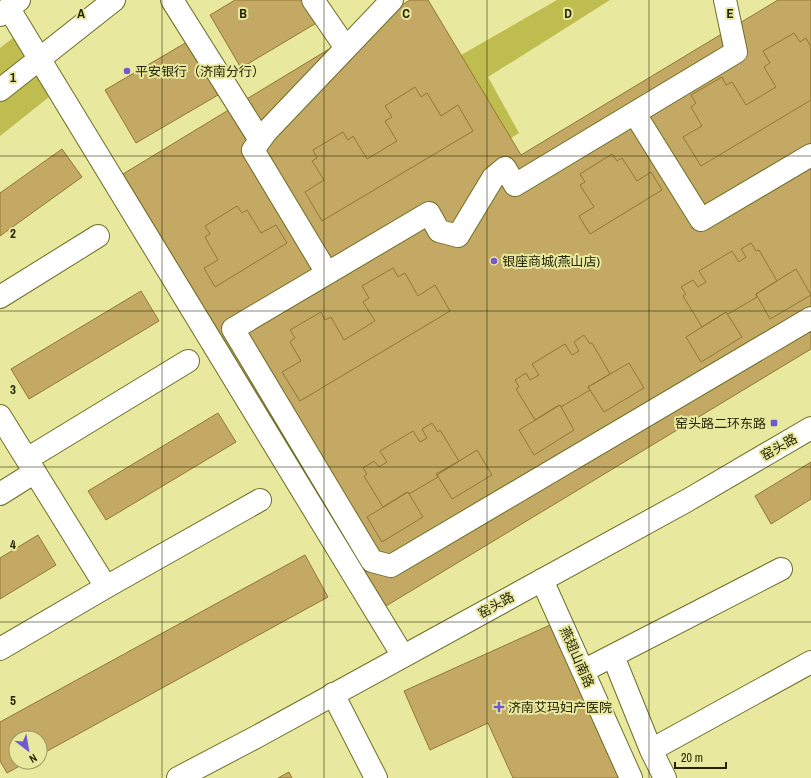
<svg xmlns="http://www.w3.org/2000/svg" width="811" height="778" font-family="'Archivo Narrow','Noto Sans SC',sans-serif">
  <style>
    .green { fill: #bfbd50 }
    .building { fill: #c4a965; stroke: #927834 }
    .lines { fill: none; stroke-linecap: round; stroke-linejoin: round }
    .minor-casing { stroke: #6f6e26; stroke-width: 24 }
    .major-casing { stroke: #6f6e26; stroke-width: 24 }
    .minor { stroke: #fff; stroke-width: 22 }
    .major { stroke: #fff; stroke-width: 22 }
    .grid { fill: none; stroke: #252407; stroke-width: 1; stroke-opacity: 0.55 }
    .poi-dot { fill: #7058d1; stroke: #e8e89f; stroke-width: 1.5 }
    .labels { text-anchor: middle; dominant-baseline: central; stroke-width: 4; stroke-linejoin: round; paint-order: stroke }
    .poi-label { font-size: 13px; fill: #252407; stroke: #e8e89f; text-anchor: start }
    .street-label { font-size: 13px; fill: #252407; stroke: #e8e89f }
    .grid-label { font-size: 13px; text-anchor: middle; font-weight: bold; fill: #252407; stroke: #e8e89f; stroke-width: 4; stroke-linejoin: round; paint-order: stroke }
  </style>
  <rect width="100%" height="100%" fill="#e8e89f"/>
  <path class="green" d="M410,0H428L461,55L557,0H610L488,77L519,133L511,138L430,85L386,15Z
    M14,37L49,97L0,136V48Z"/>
  <path class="building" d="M235,0H312L323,19L241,68L210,15Z
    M410,0H428L521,155L778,0H811V349L386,606L123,174Z
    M794,33L800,42L806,38L811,47V100L701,166L683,137L702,126L691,107L696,103L691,95L722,77L726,85L732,82L746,105L776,87L764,67L770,63L763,51Z
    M187,42L218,95L136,143L105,90Z
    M415,87L421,97L427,93L441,116L458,105L473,131L322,221L305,192L324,180L312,161L317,158L313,150L343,132L348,140L353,136L367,159L397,141L385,121L392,117L385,106Z
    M62,149L82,177L0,236V193Z
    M612,154L617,161L622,158L637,181L651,172L662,190L590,234L579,216L594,207L580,185L585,182L580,174Z
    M237,206L242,213L247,210L261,233L276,225L287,243L215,287L204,268L218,260L205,237L210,234L205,226Z
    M751,243L756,251L759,250L777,281L756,294L757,297L728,314L726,312L702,327L683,296L686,294L681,287L693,280L698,287L706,282L699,271L732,251L739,262L746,257L741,249Z
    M393,268L398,277L405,273L418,296L435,285L450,311L300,401L282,372L301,361L290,342L295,338L290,330L321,312L325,320L331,317L344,340L375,321L363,302L369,298L362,286Z
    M796,269L811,295L770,319L756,294Z
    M141,291L159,321L29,399L11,369Z
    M726,312L742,337L701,362L686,337Z
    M584,335L590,344L592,343L610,374L588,387L590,390L561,407L559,405L535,420L516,389L519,387L515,380L526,373L530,380L539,375L532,364L565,344L572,355L579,351L574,342Z
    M629,363L644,388L604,412L588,387Z
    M560,405L574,430L534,455L519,430Z
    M218,413L236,442L106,520L88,491Z
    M432,423L438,432L440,430L459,461L436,474L438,477L409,494L407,492L383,507L364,476L367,474L363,468L374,461L379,467L387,462L380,451L413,431L420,442L427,438L422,429Z
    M477,450L492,475L452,499L437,475Z
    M811,462V499L771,524L755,496Z
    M408,492L423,517L382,542L367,517Z
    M38,535L56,565L0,599V558Z
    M305,555L328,597L40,755V738H16V762H27L7,773L0,761V722Z
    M550,625L619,778H513L488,723L430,750L404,691Z
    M289,772L292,778H278Z"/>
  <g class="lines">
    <g class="minor-casing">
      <path id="minor" d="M172,0L260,140
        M313,0L346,48
        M725,0L736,52L515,185L505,168L493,178L458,236L439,231L429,213L233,329L372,561L391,566L811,318
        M9,9L403,656
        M0,90L114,0
        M635,114L701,220L811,155
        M327,273L253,150L266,132L392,0
        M0,297L98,236
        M0,416L106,587
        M27,459L188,361
        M0,494L35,472
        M542,580L631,778
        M0,649L106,587L260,500
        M613,656L651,750L811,662
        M583,671L781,569
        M333,694L376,778
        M651,750L665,778"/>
    </g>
    <g class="major-casing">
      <path id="major" d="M0,15L19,0
        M178,778L258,736L688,500L811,428"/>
    </g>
    <use href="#minor" class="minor"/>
    <use href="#major" class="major"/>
  </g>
  <path class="grid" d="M162,0V778M324,0V778M487,0V778M649,0V778M0,156H811M0,311H811M0,467H811M0,622H811"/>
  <g class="poi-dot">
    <circle cx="127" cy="71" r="4"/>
    <circle cx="494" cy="261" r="4"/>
    <rect x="770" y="419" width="8" height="8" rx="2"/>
    <path d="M497 701h4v4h4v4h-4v4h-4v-4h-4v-4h4z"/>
  </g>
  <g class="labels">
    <g class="poi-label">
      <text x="135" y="71">平安银行（济南分行）</text>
      <text x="502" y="261">银座商城(燕山店)</text>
      <text x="766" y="423" text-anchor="end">窑头路二环东路</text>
      <text x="508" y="707">济南艾玛妇产医院</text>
    </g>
    <g class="street-label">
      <text transform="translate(779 447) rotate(-30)">窑头路</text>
      <text transform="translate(496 605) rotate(-29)">窑头路</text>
      <text transform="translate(577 657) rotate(66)">燕翅山南路</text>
    </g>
  </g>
  <g class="grid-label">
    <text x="81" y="18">A</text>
    <text x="243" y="18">B</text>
    <text x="406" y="18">C</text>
    <text x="568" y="18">D</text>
    <text x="730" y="18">E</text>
    <text x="13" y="82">1</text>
    <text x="13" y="238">2</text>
    <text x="13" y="394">3</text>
    <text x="13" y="549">4</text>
    <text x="13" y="705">5</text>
  </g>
  <g transform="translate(28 750) rotate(149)"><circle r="19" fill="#e8e89f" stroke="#9a9a62"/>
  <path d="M0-3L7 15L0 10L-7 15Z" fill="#7058d1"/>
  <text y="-6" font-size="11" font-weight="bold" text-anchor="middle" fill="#252407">N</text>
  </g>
  <path d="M675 762v6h51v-6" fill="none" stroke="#252407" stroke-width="2"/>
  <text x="681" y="762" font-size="12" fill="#252407" stroke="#e8e89f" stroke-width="3" paint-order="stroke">20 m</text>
</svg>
